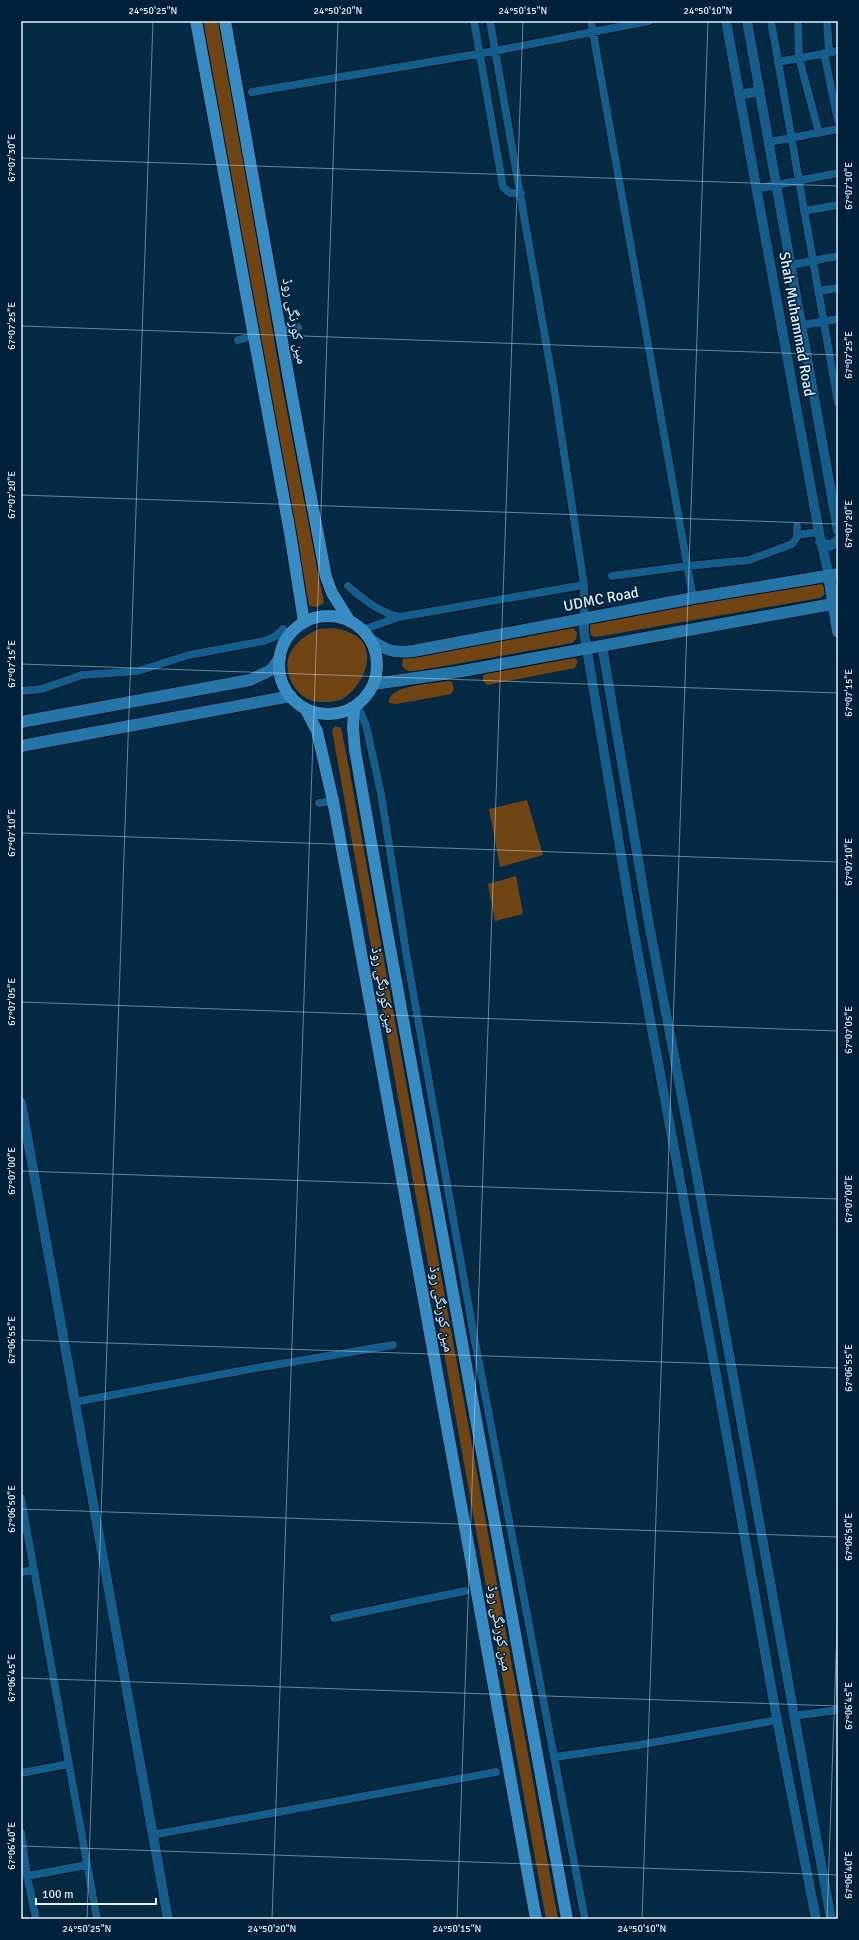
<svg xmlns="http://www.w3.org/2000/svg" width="859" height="1940" font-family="Signika,'Noto Naskh Arabic',sans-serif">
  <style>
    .green { fill: #714414 }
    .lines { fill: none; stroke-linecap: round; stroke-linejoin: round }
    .minor-casing { stroke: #011322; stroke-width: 10 }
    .tertiary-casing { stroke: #011322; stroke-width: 12 }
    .secondary-casing { stroke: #011322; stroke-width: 14 }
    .primary-casing { stroke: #011322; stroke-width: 14 }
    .minor { stroke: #135e8c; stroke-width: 8 }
    .tertiary { stroke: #135e8c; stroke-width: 10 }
    .secondary { stroke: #2675a8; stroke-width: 12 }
    .primary { stroke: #388cc4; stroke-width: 12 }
    .ticks { fill: none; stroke: #e2f0fa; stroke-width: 1; stroke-opacity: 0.45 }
    .labels { text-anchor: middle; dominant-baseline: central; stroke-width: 3; stroke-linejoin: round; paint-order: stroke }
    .street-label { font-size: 15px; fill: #e2f0fa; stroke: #002139 }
    .neatline { fill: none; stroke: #e2f0fa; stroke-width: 1.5 }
    .ticks-label { font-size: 10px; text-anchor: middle; fill: #e2f0fa }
  </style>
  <rect width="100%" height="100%" fill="#052b44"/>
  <path class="green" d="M203,21H220L281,380L324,603L317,607L309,606Z
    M819,581L825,588V594L820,598L596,637L589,635L588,626L591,623Z
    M572,626L577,633L576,639L572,643L411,672L406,670L402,666L403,657Z
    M335,628C346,631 359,634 364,644C374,663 358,690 342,699C335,702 327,702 321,702C309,702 299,695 293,685C282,664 288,648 306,636C311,633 315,630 320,629C325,628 330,629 335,628Z
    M572,656L578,661L575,668L487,685L483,681V676L486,673Z
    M449,681L452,682L454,689L451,694L397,704L389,703C386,685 436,683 449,681Z
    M335,726L341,728L349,768L558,1919H546L332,730Z
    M527,800L543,855L500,867L489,809Z
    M516,876L523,914L495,921L488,884Z"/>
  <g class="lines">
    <g class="minor-casing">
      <path id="minor" d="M474,21L503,187L510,193H521
        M490,21L555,394L584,585V619
        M591,21L693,598
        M771,21L838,403
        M798,21L799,58L819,133
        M827,21L829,52
        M824,53L838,121
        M778,62L838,51
        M252,92L495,51L649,21
        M769,142L838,129
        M756,189L838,173
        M804,211L838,205
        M791,265L838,256
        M818,291L838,288
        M802,325L838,319
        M281,331L298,327
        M238,340L253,336
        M797,535L819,532
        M612,576L687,566L749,560L792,544L797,537V526
        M348,586C364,600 378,611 399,617L584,585
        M362,630L399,617
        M280,658L283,629
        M21,691L42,689L82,675L138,671L189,655L264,641L274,637L283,629
        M357,705L366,725L381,794L406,952L474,1336L585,1919
        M319,803L333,801
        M75,1402L256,1368L393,1345
        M21,1498L97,1919
        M21,1572L34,1570
        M334,1618L465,1591
        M793,1716L838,1710
        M555,1757L639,1745L777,1720
        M21,1773L69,1764
        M21,1832L27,1876L36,1919
        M152,1835L496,1772
        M27,1876L87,1865"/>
    </g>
    <g class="tertiary-casing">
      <path id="tertiary" d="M726,21L819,532L829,576
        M747,21L838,531
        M739,95L760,91
        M820,542L830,546L838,540
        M584,619V632L633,927L715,1369L777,1720L816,1919
        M602,645L649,924L696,1171L831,1919
        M21,1102L168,1919"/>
    </g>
    <g class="secondary-casing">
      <path id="secondary" d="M829,576L838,632
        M372,641C388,651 394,653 413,651L693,598L838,574
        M374,684L457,672L838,603
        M21,722L250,680L271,670L280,658
        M21,746L291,696"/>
    </g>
    <g class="primary-casing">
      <path id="primary" d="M196,21L290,533L304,622
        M225,21L293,402L326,577L332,593L349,620
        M279 665a49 49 0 1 1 98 0a49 49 0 1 1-98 0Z
        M354,707L353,728L355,750L380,893L567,1919
        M305,708L317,731L333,801L352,903L536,1919"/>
    </g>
    <use href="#minor" class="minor"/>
    <use href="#tertiary" class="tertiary"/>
    <use href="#secondary" class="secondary"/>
    <use href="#primary" class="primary"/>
  </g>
  <path class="ticks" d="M21,158L838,186M21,326L838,355M21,495L838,524M21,664L838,693M21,833L838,862M21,1002L838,1031M21,1171L838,1199M21,1340L838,1368M21,1509L838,1537M21,1678L838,1706M21,1846L838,1875M87,1919L153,21M272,1919L338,21M457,1919L523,21M642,1919L708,21M827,1919L838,1600"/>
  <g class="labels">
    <g class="street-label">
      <text transform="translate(295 321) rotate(80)">مین کورنگی روڈ</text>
      <text transform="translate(797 324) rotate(80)">Shah Muhammad Road</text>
      <text transform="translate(601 599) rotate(-11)">UDMC Road</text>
      <text transform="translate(384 990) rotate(80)">مین کورنگی روڈ</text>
      <text transform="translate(442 1309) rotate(80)">مین کورنگی روڈ</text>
      <text transform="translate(500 1628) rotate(80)">مین کورنگی روڈ</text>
    </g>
  </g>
  <rect width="859" height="1940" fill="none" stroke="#002139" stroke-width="44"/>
  <path d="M36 1898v6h120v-6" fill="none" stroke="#e2f0fa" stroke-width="2"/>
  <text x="42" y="1898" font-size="12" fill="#e2f0fa" stroke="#002139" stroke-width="3" paint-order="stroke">100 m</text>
  <rect x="22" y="22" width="815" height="1896" class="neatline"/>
  <g class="ticks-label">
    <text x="153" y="14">24°50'25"N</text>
    <text x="338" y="14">24°50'20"N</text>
    <text x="523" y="14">24°50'15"N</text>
    <text x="708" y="14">24°50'10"N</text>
    <text transform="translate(11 158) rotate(-90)" y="4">67°07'30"E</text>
    <text transform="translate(848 186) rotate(-90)" y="4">67°07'30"E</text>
    <text transform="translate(11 326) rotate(-90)" y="4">67°07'25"E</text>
    <text transform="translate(848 355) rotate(-90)" y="4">67°07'25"E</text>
    <text transform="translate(11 495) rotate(-90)" y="4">67°07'20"E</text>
    <text transform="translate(848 524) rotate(-90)" y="4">67°07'20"E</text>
    <text transform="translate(11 664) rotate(-90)" y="4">67°07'15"E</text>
    <text transform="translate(848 693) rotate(-90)" y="4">67°07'15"E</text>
    <text transform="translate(11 833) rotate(-90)" y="4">67°07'10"E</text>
    <text transform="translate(848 862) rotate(-90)" y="4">67°07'10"E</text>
    <text transform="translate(11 1002) rotate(-90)" y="4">67°07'05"E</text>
    <text transform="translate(848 1030) rotate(-90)" y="4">67°07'05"E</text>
    <text transform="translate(11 1171) rotate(-90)" y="4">67°07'00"E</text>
    <text transform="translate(848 1199) rotate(-90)" y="4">67°07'00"E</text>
    <text transform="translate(11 1340) rotate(-90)" y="4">67°06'55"E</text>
    <text transform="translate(848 1368) rotate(-90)" y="4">67°06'55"E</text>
    <text transform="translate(11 1509) rotate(-90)" y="4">67°06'50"E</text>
    <text transform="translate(848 1537) rotate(-90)" y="4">67°06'50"E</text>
    <text transform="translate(11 1678) rotate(-90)" y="4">67°06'45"E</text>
    <text transform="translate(848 1706) rotate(-90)" y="4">67°06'45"E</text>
    <text transform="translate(11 1846) rotate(-90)" y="4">67°06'40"E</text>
    <text transform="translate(848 1875) rotate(-90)" y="4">67°06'40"E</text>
    <text x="87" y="1932">24°50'25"N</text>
    <text x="272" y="1932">24°50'20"N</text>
    <text x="457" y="1932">24°50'15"N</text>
    <text x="642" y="1932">24°50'10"N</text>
  </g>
</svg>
